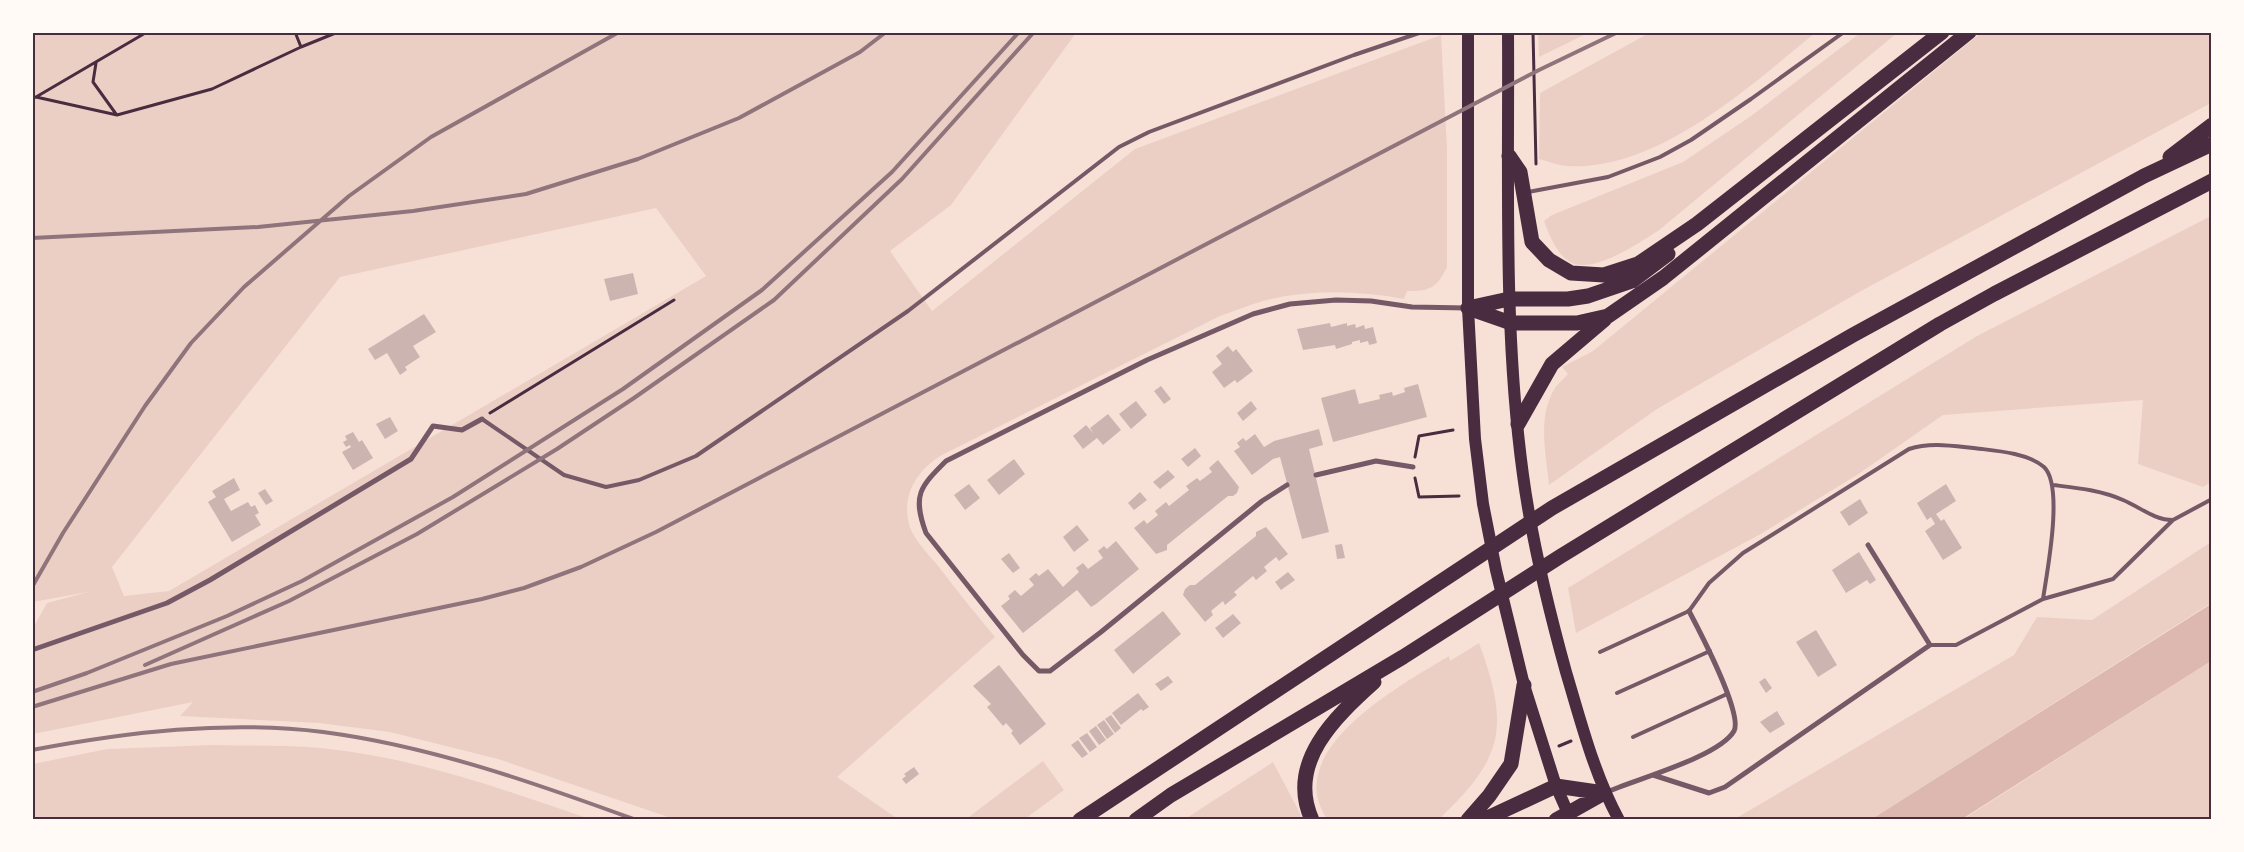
<svg xmlns="http://www.w3.org/2000/svg" width="2244" height="852" font-family="'Roboto Serif',serif">
  <style>
    .green { fill: #ebcfc5; fill-rule: evenodd }
    .water { fill: #dcb8b0 }
    .building { fill: #ccb4b1 }
    .lines { fill: none; stroke-linecap: round; stroke-linejoin: round }
    .path { stroke: #4a2c40; stroke-width: 3 }
    .service { stroke: #755966; stroke-width: 4 }
    .minor { stroke: #755966; stroke-width: 5 }
    .primary { stroke: #4a2c40; stroke-width: 12 }
    .motorway { stroke: #4a2c40; stroke-width: 15 }
    .rail { stroke: #8f747c; stroke-width: 4 }
    .neatline { fill: none; stroke: #4a2c40; stroke-width: 2 }
  </style>
  <rect width="100%" height="100%" fill="#f7e1d7"/>
  <path class="green" d="M1651,32L1815,33C1750,86 1658,171 1568,166C1559,166 1548,161 1539,159L1540,93Z
    M1982,32L2211,33V103L1861,291L1657,409L1549,485C1546,454 1537,416 1555,388C1558,383 1564,379 1568,374L1562,367L1593,351Z
    M32,33H1076L951,205L890,251L932,311L1135,149L1441,35L1447,149V267C1438,287 1429,292 1407,291L1404,299C1358,291 1313,289 1267,300C1251,304 1235,311 1220,316L942,455C916,470 899,499 911,530C917,543 930,556 939,567C957,591 976,614 995,637L837,777L898,819H674L498,759L390,732L319,723L180,716L193,702L33,734V628L47,603L88,592L33,602ZM656,208L706,276L169,591L124,596L112,567L340,277Z
    M1538,33V32L1588,33L1539,57Z
    M1860,33H1897L1658,231C1638,243 1596,273 1572,263C1558,257 1549,235 1544,221L1552,215L1683,162L1751,116Z
    M2211,216V482L2203,487L2138,464L2143,400L1943,415L1857,475L1759,535L1576,633L1568,588L1977,336Z
    M2211,542V603L1872,819L1733,820L2014,655L2037,617L2092,620Z
    M1479,643C1510,727 1504,758 1439,819H1327C1280,750 1403,684 1449,656L1450,661Z
    M2211,661V819L1962,820Z
    M214,745C249,746 285,745 320,748C414,757 502,789 590,819H33V764L107,749Z
    M1043,761L1064,790L1025,819H966Z
    M1273,762L1303,819H1185Z"/>
  <path class="water" d="M2211,604V661L1962,819H1872Z"/>
  <path class="building" d="M633,273L638,294L610,301L604,279Z
    M424,314L436,332L413,346L420,357L405,367L407,370L400,375L387,353L375,360L368,349Z
    M1330,323L1331,327L1347,323V326L1355,324L1356,328L1364,325L1365,329L1373,327L1377,343L1369,345L1368,341L1360,343V340L1352,342V344L1336,349L1335,345L1303,350L1297,329Z
    M1228,346L1233,352L1236,349L1253,371L1237,383L1235,380L1224,388L1212,372L1222,364L1216,356Z
    M1418,384L1427,417L1333,442L1321,398L1355,389L1359,404L1380,399L1379,395L1392,392L1393,396L1405,392L1404,388Z
    M1161,386L1171,399L1164,404L1154,391Z
    M1136,401L1147,415L1131,429L1119,414Z
    M1251,401L1257,409L1243,421L1237,413Z
    M1108,414L1121,430L1103,445L1097,438L1083,449L1073,436L1086,425L1094,434L1090,428Z
    M390,417L398,431L385,439L376,424Z
    M1319,429L1323,445L1309,449L1329,532L1302,539L1280,457L1273,459L1252,475L1234,451L1240,447L1237,443L1243,438L1246,441L1255,434L1264,447L1274,441Z
    M353,432L359,442L362,440L373,458L353,470L342,452L351,447L350,445L346,447L343,442L347,440L345,436Z
    M1195,448L1201,456L1188,467L1181,459Z
    M1014,459L1025,474L999,495L987,480Z
    M1218,460L1239,487L1237,493L1233,496H1228L1167,545V550L1156,554L1134,528L1144,520L1147,524L1158,515L1155,511L1166,502L1169,506L1189,490L1186,486L1197,478L1200,481L1212,472L1209,468Z
    M1168,470L1175,477L1160,489L1153,482Z
    M234,478L240,490L224,499L231,511L248,502L251,507L255,505L259,513L255,515L261,525L232,542L208,502L216,497L212,491Z
    M969,484L980,498L965,510L954,495Z
    M1946,484L1956,501L1936,514L1941,521L1944,519L1962,548L1943,560L1925,531L1935,524L1931,517L1927,520L1917,503Z
    M265,489L273,501L266,505L258,493Z
    M1140,492L1147,500L1134,510L1128,503Z
    M1860,499L1868,513L1849,526L1840,512Z
    M1077,525L1089,540L1074,552L1063,537Z
    M1266,527L1288,554L1279,561L1276,557L1264,567L1267,571L1256,580L1253,576L1234,592L1237,595L1225,605L1223,601L1211,611L1213,615L1205,622L1183,595L1185,589L1190,585H1195L1256,536V532Z
    M1116,541L1139,569L1096,604L1091,607L1077,590L1023,633L1001,606L1010,599L1008,596L1015,590L1021,596L1034,585L1029,579L1036,573L1039,576L1048,569L1063,587L1079,572L1076,568L1083,563L1088,569L1103,558L1098,551L1104,546L1107,549Z
    M1342,544L1345,558L1337,559L1335,545Z
    M1859,552L1876,580L1870,584L1867,580L1846,593L1832,570Z
    M1009,553L1020,568L1013,573L1001,559Z
    M1288,572L1295,580L1281,590L1275,582Z
    M1163,611L1181,634L1133,674L1114,650Z
    M1233,614L1241,623L1223,638L1215,628Z
    M1816,630L1837,665L1818,677L1796,642Z
    M999,665L1046,724L1020,745L1011,733L1013,731L1006,723L1003,726L987,707L991,704L973,686Z
    M1168,676L1173,682L1161,691L1155,684Z
    M1765,678L1772,688L1766,693L1759,682Z
    M1138,693L1149,707L1143,711L1141,709L1121,725L1112,713Z
    M1777,711L1785,724L1770,733L1760,722Z
    M1111,715L1121,728L1115,733L1105,719Z
    M1104,720L1114,734L1107,739L1097,725Z
    M1096,726L1106,740L1099,745L1089,731Z
    M1087,733L1097,747L1090,752L1079,738Z
    M1078,740L1088,754L1082,758L1071,745Z
    M914,767L919,774L906,784L902,779L906,776L904,774Z"/>
  <g class="lines">
    <path class="path" d="M295,32L301,47
      M1533,32L1536,164
      M96,63L93,82L116,114
      M36,97L147,32
      M32,98L36,97L117,115L212,89L301,47L338,32
      M490,413L674,300
      M1415,457L1419,436L1453,430
      M1415,478L1419,497L1459,496
      M1559,746L1571,741"/>
    <path class="service" d="M1528,192L1608,177L1660,157L1691,140L1751,99L1844,32
      M482,419L564,475L606,487L639,480L696,456L908,311L1119,147L1149,132L1354,55L1422,32
      M2053,485C2077,488 2100,490 2123,500C2140,507 2154,520 2173,520
      M1930,645H1956L2043,599L2113,579L2173,520L2212,499
      M1600,652L1689,611L1709,583L1743,553L1909,449C1933,441 1958,447 1982,449C2000,451 2029,454 2044,467C2064,486 2047,572 2043,599
      M1617,693L1710,651
      M1633,737L1727,694"/>
    <path class="minor" d="M1316,475L1376,461L1413,467
      M1287,485L1262,501L1101,632L1050,671H1039L1023,655L926,533C912,495 920,487 946,461L1147,360L1253,314L1290,304L1336,300L1371,301L1412,307L1467,308
      M32,650L167,603L210,580L411,459L433,426L462,430L482,419
      M1653,775L1709,793L1725,787L1930,645L1868,545
      M1607,792C1636,779 1719,757 1734,731C1743,714 1699,630 1689,611"/>
    <path class="primary" d="M1468,32V308L1475,439L1483,504L1496,570L1524,685L1556,786L1571,820
      M1508,32C1509,180 1503,329 1523,475C1532,542 1548,607 1566,672C1581,722 1594,774 1619,820"/>
    <path class="motorway" d="M1509,156L1520,172L1532,242L1549,260L1571,273L1604,275L1638,264L1697,224L1942,32
      M2170,157L2212,125
      M1468,308L1511,323H1577L1608,316L1663,278L1969,32
      M1468,308L1509,299H1568L1588,296L1632,281L1668,254
      M1518,424L1552,364L1605,319
      M1080,820L1552,508L1853,335L2144,176L2212,144
      M1136,820L1171,795L1403,657L1561,556L1940,324L1994,294L2212,181
      M1312,820C1286,763 1335,717 1374,682
      M1468,820L1489,796L1511,764L1524,685
      M1483,820L1556,786L1604,793
      M1556,820L1604,793"/>
    <path class="rail" d="M32,238L258,227L413,211L526,194L638,159L739,118L860,52L886,32
      M32,587L63,533L145,406L191,343L244,287L349,196L431,137L619,32
      M145,665L289,601L417,534L557,449L634,398L774,300L902,179L1034,32
      M32,692L87,673L227,616L302,581L453,497L623,389L762,290L892,172L1019,32
      M32,707L171,664L482,599L524,588L581,567L656,532L1539,70L1618,32
      M32,750C127,732 226,720 323,732C430,746 535,783 636,820"/>
  </g>
  <rect width="2244" height="852" fill="none" stroke="#fffaf5" stroke-width="68"/>
  <rect x="34" y="34" width="2176" height="784" class="neatline"/>
</svg>
